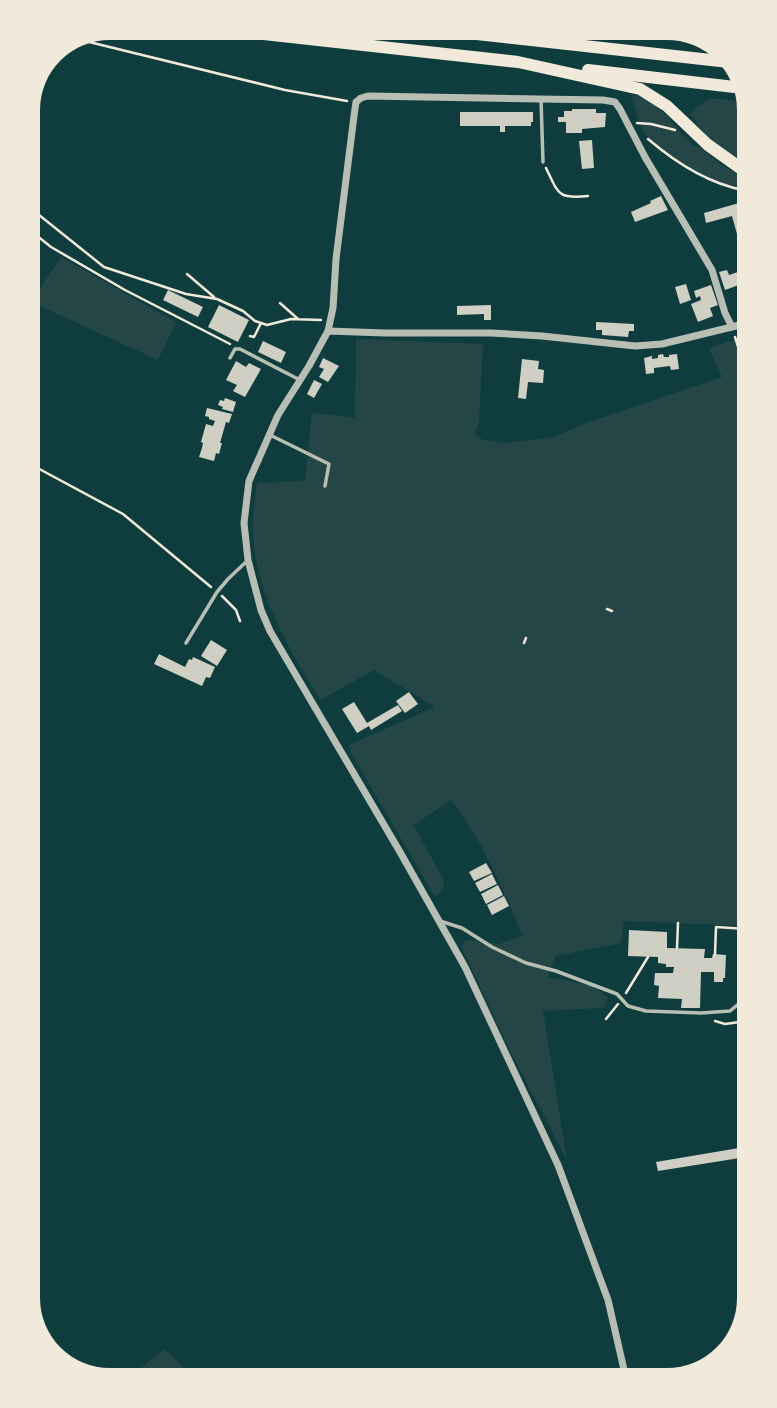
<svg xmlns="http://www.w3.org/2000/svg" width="777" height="1408" font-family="'Archivo Narrow',sans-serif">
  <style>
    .green { fill: #244646 }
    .building { fill: #cfcfc3 }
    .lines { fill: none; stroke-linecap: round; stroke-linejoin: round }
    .path { stroke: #f1e9da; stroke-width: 2.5 }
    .service { stroke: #b8beb3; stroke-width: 3.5 }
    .minor { stroke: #b8beb3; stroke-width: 7 }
    .trunk { stroke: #f1e9da; stroke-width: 12 }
  </style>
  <rect width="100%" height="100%" fill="#0f3d3e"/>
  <path class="green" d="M636,95L653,103L670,119L683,136L694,146L699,147L720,164L743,178V187C738,186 732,186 727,185C706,178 663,153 647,137C641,130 633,105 632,96Z
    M708,99C720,99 733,98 743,105V161C722,150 703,135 691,114L696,108Z
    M61,257L176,322L158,360L31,302Z
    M744,337L747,926L624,921L621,943L555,956L548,977L593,986L608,998L605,1007L600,1008L543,1011L567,1160L509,1049L461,946L467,940L499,944L522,936C503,888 483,841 451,800L414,825L444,881L443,888L435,897L350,751L349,745L435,707L374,670L320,700C289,648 255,594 253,532C252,516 255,499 257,483L305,481L312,413L355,418L356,339L483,344L479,422L475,434L483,440L506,443L553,437L589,422L722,377L709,348Z
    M165,1349L196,1379H133L138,1370Z"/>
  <path class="building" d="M572,109H596V113H606L605,127L582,129V133H566V122H558V117H564V111H572Z
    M460,112H533V122H531V126H505V132H500V126H460Z
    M592,140L594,168L582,169L579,141Z
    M661,196L668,210L635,222L631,212L651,203L650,201Z
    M739,203L743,217V232L737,234L732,216L706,223L704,213Z
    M727,270L729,275L744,270V290L741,291L739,285L725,290L719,272Z
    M686,284L691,300L680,304L675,287Z
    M711,285L718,305L710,308L713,316L698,322L691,304L701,300L700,296L696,298L694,291Z
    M168,290L203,307L198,317L163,300Z
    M219,305L249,320L238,342L208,327Z
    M491,305V320H484V314L457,315V306Z
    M596,322L634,324V331H629L628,337L602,335V330H596Z
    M263,341L286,352L281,363L258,352Z
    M663,354L664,357H669V355L677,354L679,369L671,370L670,366L654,368V373L646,374L644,358L652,356V359L658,358V355Z
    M323,358L339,366L328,382L319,377L324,369L319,367Z
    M522,359L539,361L538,369L544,370L543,383L528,382L526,399L518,398Z
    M236,361L246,367L249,363L261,369L245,397L233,391L237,385L226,380Z
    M314,380L322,384L314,398L307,394Z
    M225,398L236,402L233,412L222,409L223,407L218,405L220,400L224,401Z
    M207,408L232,414L229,423L226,422L220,443H222L219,454L216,453L214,461L199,457L202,448L203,443L201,442L206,424L213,426L215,421L209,419V417L205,416Z
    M211,640L227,650L217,666L201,656Z
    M159,654L185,667L189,659L192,660L193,657L215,667L210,678L206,677L202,686L154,664Z
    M409,692L418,704L405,713L396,701Z
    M354,702L367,723L398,705L402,711L371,730L369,726L357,733L342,709Z
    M486,863L492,873L474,881L469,872Z
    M492,874L497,884L480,892L475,883Z
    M498,885L503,895L486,904L481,894Z
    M504,896L509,906L492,915L487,905Z
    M629,930L667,932V948L705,949L704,958H712L713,954L726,955L725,978H723V982H714V972H701L700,1008H681L682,999L658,998L659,986L654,985L655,973H673L674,967H666V964L658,963V957L628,956Z
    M739,1148L740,1158L658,1171L656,1162Z"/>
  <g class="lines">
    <path class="path" d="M552,28L598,32L613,30
      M621,28L613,30L616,34L643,36V28
      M81,40L285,90L347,101
      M637,123L651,124L675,130
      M648,139C675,162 707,183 743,190
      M546,168C559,195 558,199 588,196
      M29,207L104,267L186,294L217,299L243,311L255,321L267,325L291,319L321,320
      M36,235L51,247L125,290L230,344
      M187,274L214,297
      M280,303L298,319
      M250,336L254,337L261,323
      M735,337L744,365
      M30,464L123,514L211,587
      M222,596L236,610L240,621
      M607,609L612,611
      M524,643L526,638
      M677,948L678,923
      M715,954L716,927L747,929
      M626,993L648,957
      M606,1019L618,1004
      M715,1021L725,1024L747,1021
      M739,1150L748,1149"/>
    <path class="service" d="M541,99L543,162
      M230,358L235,349H240L300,380
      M270,435L329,464L325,486
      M186,643L217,592L228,579L247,561
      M440,921L462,928L492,947L526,963L556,971L617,994L628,1006L646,1011L701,1013L730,1011L747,997"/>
    <path class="minor" d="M328,331L385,333H491L542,336L635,346L662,344L744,324
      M625,1374L608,1300L558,1165L465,967L400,852L270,631L261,610L248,560L244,523L249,481L278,415L309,366L328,331L333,308L336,259L354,116L356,102L361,98L368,96L603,100L615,102L620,109L645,157L712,270L725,313L732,327"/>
    <path class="trunk" d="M208,28L518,62L640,89L667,106L708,145L743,170
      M422,28L729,62
      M588,70L743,88"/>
  </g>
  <path d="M0 0H777V1408H0ZM110 40H667A70 70 0 0 1 737 110V1298A70 70 0 0 1 667 1368H110A70 70 0 0 1 40 1298V110A70 70 0 0 1 110 40Z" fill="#f1e9da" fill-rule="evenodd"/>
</svg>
